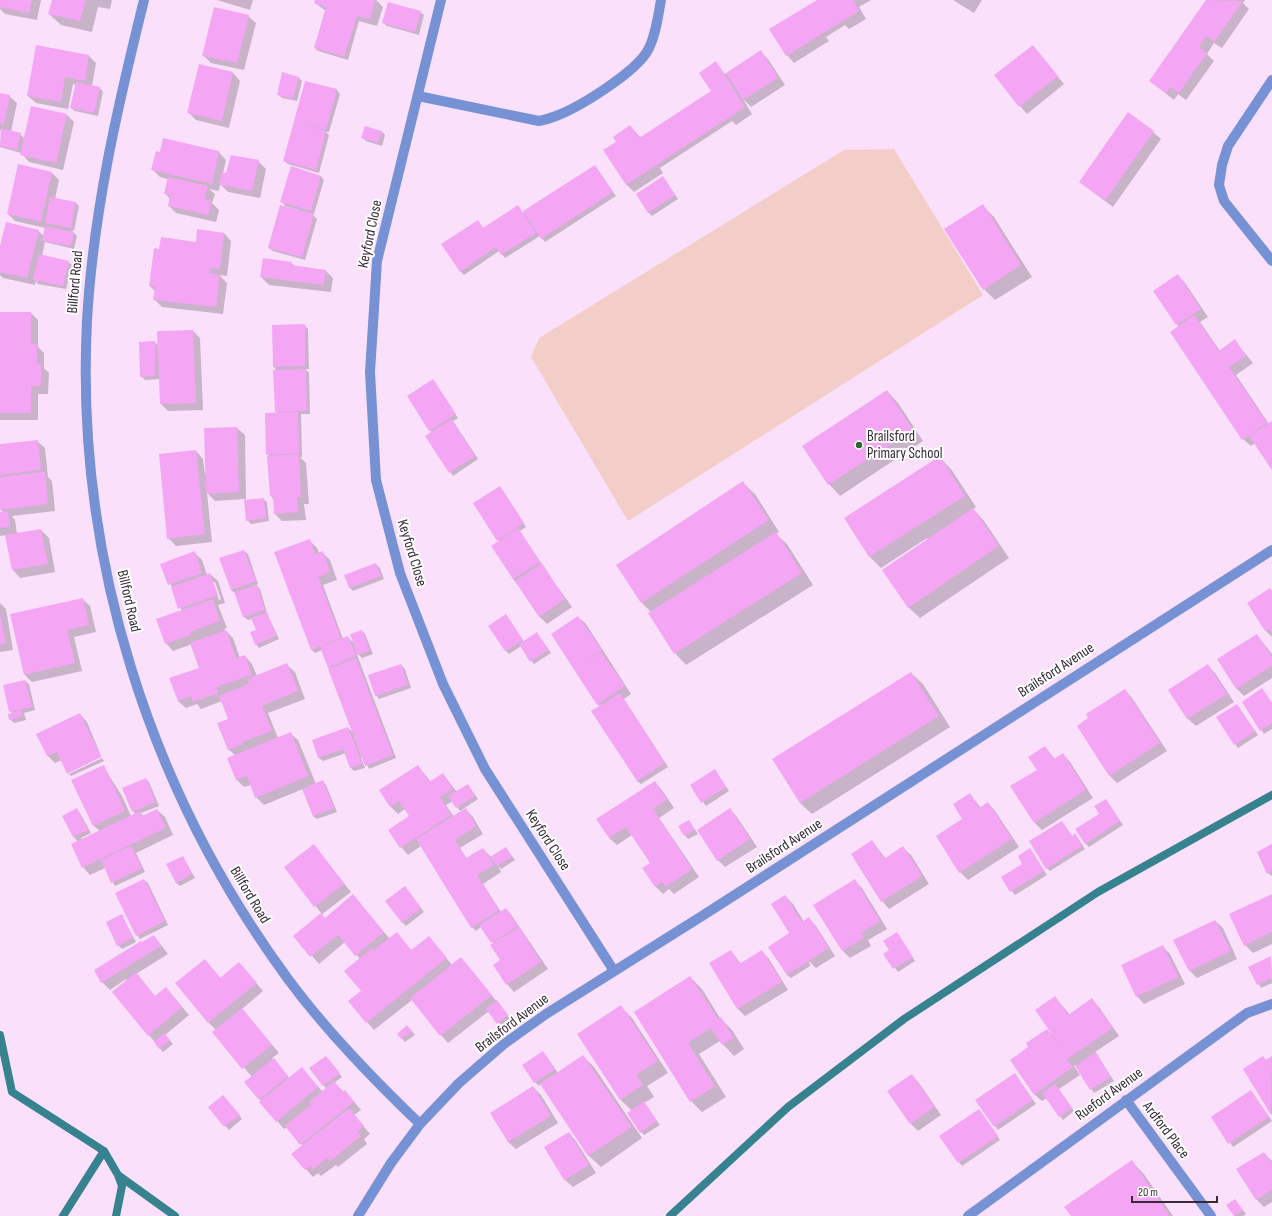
<svg xmlns="http://www.w3.org/2000/svg" width="1272" height="1216" font-family="'Sofia Sans Condensed',sans-serif">
  <style>
    .pitch { fill: #f3cec9 }
    .shadow { fill: #0003; fill-rule: evenodd }
    .lines { fill: none; stroke-linecap: round; stroke-linejoin: round }
    .stream { stroke: #36828f; stroke-width: 8 }
    .building { fill: #f4a6f4 }
    .minor { stroke: #7792d4; stroke-width: 10 }
    .poi-dot { fill: #286831; stroke: #fff; stroke-width: 1.5 }
    .labels { text-anchor: middle; dominant-baseline: central; stroke-width: 4; stroke-linejoin: round; paint-order: stroke }
    .street-label { font-size: 15px; fill: #372a37; stroke: #fff }
    .poi-label { font-size: 15px; fill: #372a37; stroke: #fff; text-anchor: start }
  </style>
  <rect width="100%" height="100%" fill="#fbe0fb"/>
  <path class="pitch" d="M894,149L983,295L628,521L531,357L539,338L844,150Z"/>
  <path class="shadow" d="M0,0H41L37,20L5,14L0,9Z
    M53,0H112L110,9L98,7L92,32L61,25L49,14Z
    M217,0H253L250,10Z
    M316,0H376L383,7L377,26L359,21L348,60L318,51L315,48L326,11L315,3Z
    M819,0H871L859,7L866,19L849,29L845,25L826,37L829,41L794,63L787,55Z
    M953,0H982L974,13Z
    M1207,0H1245L1243,3L1249,9L1222,48L1214,43L1207,54L1214,61L1186,100L1178,94L1174,100L1150,81Z
    M420,12L424,15L419,35L387,26L383,23Z
    M248,16L256,23L244,70L211,63L203,55Z
    M1032,46L1064,84L1027,114L1020,106Z
    M761,52L768,59L785,85L751,107L743,99L752,114L736,125L732,121L660,168L663,173L634,192L626,184L617,143L630,126L641,138L714,96L715,62L725,74Z
    M89,56L96,63L92,86L99,88L103,91L98,116L75,111L71,108L76,85L73,84L68,109L36,103L28,96Z
    M233,73L240,81L229,128L196,120L188,112Z
    M298,77L302,81L297,101L282,98L278,94Z
    M306,82L337,90L340,94L329,132H326L329,135L319,173L288,164L284,161Z
    M0,94L9,96L17,103L11,132L20,134L25,139L67,115L74,122L63,170L29,162L21,153L0,147L2,130H0Z
    M381,131L385,135L382,146L366,141L362,137Z
    M1153,132L1161,139L1113,207L1080,182Z
    M164,139L219,152L226,160L223,173L227,174L258,161L266,169L260,198L228,192L220,184L219,191L209,189L215,194L212,203L219,210L216,222L176,213L169,206L170,199L165,193L168,179L160,177L152,169L160,153Z
    M595,166L616,196L545,242L540,236L505,258L499,251L464,275L460,271L481,225L484,229L523,213Z
    M292,168L321,176L324,180L314,214L311,213L317,219L305,260L273,251L269,248L299,210L285,206L282,202Z
    M52,173L59,180L55,199L76,203L79,206L74,231L71,230L77,236L74,249L45,242L42,256L68,262L72,265L66,289L38,284L36,281L35,285L3,278L0,275V251L38,231L44,236L45,228L15,221L8,214Z
    M663,177L678,199L652,216L648,212Z
    M983,206L994,217L1032,277L995,300L984,289Z
    M224,233L231,241L227,276L219,275L227,283L223,314L162,307L154,299L155,291L150,286L160,250L197,243Z
    M291,263L296,267L326,271L333,278L331,292L269,285L261,277Z
    M1178,276L1185,283L1208,317L1200,322L1220,351L1235,341L1253,363L1236,375L1269,424L1272,422V468L1255,443L1251,446L1243,439L1179,327L1155,291Z
    M0,313H31L38,320V347L44,353V368L49,373L48,394H38V420H0Z
    M304,325L308,329L309,369H305L309,373L310,414H301L302,457H300L306,463L309,504H304L306,520L282,521L275,514L274,500L271,496L268,457H270L267,454L278,413L276,411L277,371L274,367Z
    M193,331L200,338L203,410L168,411L161,404L160,379L145,380L141,376L154,342L159,346Z
    M433,380L458,418L453,421L478,459L453,476L450,472L432,433L408,396Z
    M887,391L898,403L923,441L840,496L829,484Z
    M237,428L245,435L246,501L263,499L267,502L269,521L251,524L247,520L245,499L215,501L207,493L212,542L176,546L168,538L196,451L203,459L205,474H207L205,429Z
    M37,441L45,448L48,477L52,481L55,511L12,516L15,520L17,534L41,530L49,538L55,572L20,578L13,570L6,535L0,536V513L3,512L0,509V445Z
    M940,458L951,469L976,507L973,509L984,521L1009,558L920,618L908,607L928,540L927,538L881,568L870,557L846,518Z
    M743,483L755,494L779,532L776,534L787,544L813,585L686,665L675,653L650,613L651,612L642,603L617,565Z
    M503,491L526,527L520,531L553,581L527,597L513,579L499,541L475,504Z
    M309,540L317,548L319,553L322,552L330,560L337,580L323,585L343,639L348,637L354,644L362,631L365,634L373,654L362,658L356,652L396,758L369,769L363,757L361,758L365,768L354,771L351,768L346,753L323,761L319,758L313,740L348,728L354,733L322,650L315,653L311,649Z
    M244,551L248,554L258,584L256,585L260,589L267,613L279,639L259,648L256,644L257,630L252,619L248,620L244,617L235,593L231,590Z
    M194,552L202,560L207,575L210,574L218,581L225,603L218,605L227,628L224,629L233,638L240,658L245,656L252,664L257,676L287,665L295,672L305,699L268,713L278,738L290,733L298,740L316,784L323,781L326,785L337,812L317,819L313,816L303,789L264,805L256,797L251,785L244,787L237,780L228,758L235,755L229,750L219,723L229,719L222,701L201,709L197,704L186,708L178,701L200,668L192,644L173,651L166,643L182,611L162,564ZM213,582H215L221,599L219,600Z
    M376,565L380,568L384,579L353,591L350,588L346,576Z
    M554,582L572,607L547,624L539,616L528,599Z
    M1272,592V637L1266,631L1249,603Z
    M82,599L90,606L96,632L74,637L82,671L32,682L25,675Z
    M0,603L6,609L13,650L0,652Z
    M506,616L524,642L537,633L551,653L534,664L521,646L509,654L505,650Z
    M578,617L586,624L631,694L624,699L668,767L641,784L637,781L600,707L552,634Z
    M1257,635L1272,654V678L1244,696L1237,689L1219,660Z
    M401,665L405,669L411,688L379,699L376,695Z
    M1208,666L1215,673L1234,702L1196,726L1188,719L1170,690Z
    M911,673L923,684L950,727L812,814L800,803L774,760Z
    M25,681L29,684L35,710L24,713L26,720L14,723L10,719L12,714L4,686Z
    M1262,689L1272,703V729L1264,734L1243,702Z
    M1125,690L1132,698L1167,751L1117,783L1109,775Z
    M1237,705L1258,735L1238,748L1218,718Z
    M80,714L87,722L101,756L68,772L62,760L55,763L48,756L38,734Z
    M1045,747L1055,759L1063,754L1070,762L1093,798L1042,830L1035,823L1012,787L1038,770Z
    M102,758L104,761L71,776L69,774Z
    M103,766L122,796L131,816L135,814L123,789L146,779L149,782L159,806L141,813L144,816L157,810L165,817L173,835L136,853L145,872L115,886L105,868L90,875L83,867L78,842L74,837L63,817L77,810L80,813L91,833L81,838L82,840L100,831L94,826Z
    M418,766L431,782L443,774L457,792L468,785L478,799L460,811L453,801L446,805L454,817L466,810L473,817L483,834L460,848L467,859L483,849L491,857L506,848L515,860L501,869L498,866L501,872L483,884L501,912L506,909L510,913L548,969L514,992L507,984L501,960L494,944L481,927L476,931L472,927L421,846L408,855L401,847L410,817L405,809L398,814L390,806Z
    M715,770L729,791L706,806L691,785Z
    M655,782L662,790L674,808L659,818L699,877L674,894L669,889L663,894L655,886L651,864L632,835L617,845L609,838Z
    M970,794L981,808L988,803L995,811L1019,847L968,880L960,872L963,819Z
    M1106,800L1123,825L1089,847L1085,843Z
    M730,809L737,817L757,847L725,867L718,860Z
    M689,821L698,834L688,839L679,827Z
    M1062,822L1073,837L1075,835L1078,838L1085,849L1050,871L1047,868Z
    M872,841L886,859L903,848L911,855L929,884L889,909L882,901Z
    M314,845L351,892L321,915L325,919L353,896L390,939L397,934L412,951L429,937L452,965L468,966L511,1019L502,1027L489,1011L448,1043L412,1000L374,1030L349,1001L362,991L360,959L345,942L319,964L295,936L322,914L285,868Z
    M1272,845V876L1268,873Z
    M1033,853L1047,875L1015,895L1002,878L1024,864Z
    M183,857L195,878L180,886L176,883Z
    M144,880L148,883L168,925L140,939L137,935Z
    M854,881L862,888L887,929L868,940L871,946L850,958L843,951L814,906Z
    M408,891L424,912L406,926L402,922Z
    M785,896L793,904L804,922L809,918L816,926L835,956L816,968L809,961L810,966L791,978L787,975L791,933Z
    M1272,896V944L1253,953L1245,945Z
    M121,915L136,942L122,949L118,945Z
    M1215,921L1223,928L1237,959L1197,978L1190,971L1175,940Z
    M154,936L168,954L136,974L155,997L166,988L189,1015L165,1035L173,1044L163,1052L149,1035L126,979L110,990L102,982L142,943Z
    M900,937L915,961L898,972L885,954L890,950Z
    M1163,947L1170,954L1185,984L1144,1004L1137,996Z
    M731,951L741,964L762,951L769,959L788,990L745,1016L738,1009L711,964Z
    M1271,957L1272,983L1261,988L1250,967Z
    M239,963L263,991L242,1009L279,1053L272,1058L290,1079L302,1069L323,1092L327,1089L323,1085L329,1061L342,1077L334,1083L352,1099L361,1110L354,1115L370,1134L364,1139L367,1144L338,1167L336,1165L321,1176L318,1173L313,1177L293,1154L303,1146L287,1127L284,1129L261,1102L252,1077L214,1032L216,1030L208,1022L212,968L221,979Z
    M690,977L702,989L720,1018L732,1030L744,1049L734,1056L720,1041L699,1054L726,1097L702,1112L691,1101L635,1012Z
    M1055,997L1070,1015L1092,1000L1099,1007L1119,1036L1095,1052L1114,1081L1094,1093L1076,1065L1074,1066L1080,1075L1059,1089L1074,1111L1063,1120L1047,1098L1042,1101L1034,1094L1030,1047L1047,1030L1053,1035Z
    M621,1007L632,1018L668,1073L647,1086L654,1097L644,1103L660,1125L644,1135L641,1132L632,1111L621,1100Z
    M411,1030L415,1035L405,1042L398,1034Z
    M546,1056L558,1073L583,1056L594,1067L642,1138L601,1167L589,1156L541,1084L539,1086L535,1082L524,1066Z
    M1272,1057V1115L1244,1069Z
    M1015,1074L1036,1104L998,1130L976,1100Z
    M911,1075L919,1083L941,1115L918,1131L911,1124L888,1092Z
    M533,1087L541,1095L558,1123L516,1149L508,1142L491,1113Z
    M1251,1091L1272,1121L1233,1147L1212,1117Z
    M226,1099L242,1119L229,1130L209,1107Z
    M982,1114L1000,1140L962,1166L940,1137Z
    M569,1133L576,1141L596,1173L573,1187L565,1180L546,1147Z
    M1264,1153L1272,1161V1202L1264,1207L1257,1200L1238,1170Z
    M1132,1162L1143,1173L1173,1216H1072Z
    M1238,1204L1246,1214L1243,1216H1235L1228,1206Z"/>
  <g class="lines">
    <path class="stream" d="M0,1035L12,1092L104,1151L118,1175L175,1216
      M63,1216L104,1151
      M116,1216L122,1186L118,1175
      M670,1216L788,1107L904,1019L1098,892L1272,795"/>
  </g>
  <path class="building" d="M0,0H32L29,13L0,7Z
    M52,0H86L80,21L48,14Z
    M315,0H375L370,19L357,16L344,57L314,48L326,7L314,3Z
    M817,0H853L859,11L786,56L769,29Z
    M1206,0L1243,1L1214,42L1206,36L1199,47L1207,53L1179,93L1170,87L1166,93L1149,81Z
    M388,2L421,11L415,32L382,23Z
    M214,7L249,15L237,63L202,56Z
    M36,45L89,55L85,81L65,77L61,102L27,96Z
    M1033,45L1058,76L1019,107L994,75Z
    M761,50L778,78L743,100L726,73Z
    M716,61L745,107L626,185L603,150L616,142L613,137L630,125L639,138L711,91L699,73Z
    M199,64L233,72L222,121L187,113Z
    M282,72L299,77L293,99L277,95Z
    M305,81L337,89L326,130L300,123L326,131L316,170L283,161Z
    M76,82L100,87L94,113L70,108Z
    M0,93L10,95L4,125L0,124Z
    M31,106L67,114L56,163L20,155Z
    M1128,112L1154,131L1105,201L1079,182Z
    M365,126L382,131L378,143L361,138Z
    M1,128L21,133L17,150L0,146Z
    M163,138L219,151L212,184L151,170L156,151L160,152Z
    M231,155L259,160L252,191L219,185L222,172L226,173Z
    M18,164L52,172L41,222L7,214Z
    M595,165L613,192L541,239L523,211Z
    M291,166L321,176L311,211L280,202Z
    M663,176L675,195L648,213L636,194Z
    M168,177L208,186L204,199L212,201L208,215L168,206L170,195L164,194Z
    M50,197L76,202L71,228L45,223Z
    M983,204L1021,265L983,290L944,229Z
    M280,205L314,214L302,257L268,248Z
    M518,205L536,233L501,255L496,247L460,272L441,244L478,220L483,228Z
    M6,222L39,230L27,278L0,272V246Z
    M45,226L74,232L71,246L42,241Z
    M197,229L224,233L220,269L209,268V273L220,275L216,307L153,300L155,287L149,286L154,248L159,249L161,237L196,242Z
    M39,254L69,261L63,286L33,280Z
    M263,258L292,262L291,265L326,270L324,285L260,277Z
    M1178,274L1201,309L1176,325L1153,291Z
    M0,312H31V344H37V364H41V386H31V413H0Z
    M1194,315L1219,351L1235,339L1246,356L1229,367L1267,423L1242,440L1170,332Z
    M305,324V366L273,367L272,325Z
    M193,330L196,403L160,404L157,331Z
    M155,341V376L140,377L139,342Z
    M306,369L307,411L275,412L273,370Z
    M433,379L456,414L429,431L407,396Z
    M887,390L913,430L828,485L802,446Z
    M298,412L299,453L266,455L265,413Z
    M451,419L475,456L449,473L425,436Z
    M1272,421V470L1249,436Z
    M237,427L239,492L206,494L204,428Z
    M38,440L41,470L0,475V444Z
    M196,450L205,534L167,539L159,454Z
    M299,454L301,497H297L298,512L274,514L273,496H270L267,456Z
    M940,456L965,496L869,557L844,518Z
    M42,472H45L48,504L0,510V477Z
    M743,481L769,520L641,603L616,565Z
    M500,486L524,523L497,541L473,503Z
    M264,498L266,518L246,521L244,500Z
    M973,508L999,546L908,608L882,570Z
    M8,511L10,527L0,528V512Z
    M518,528L540,562L513,579L491,546Z
    M41,529L48,564L12,570L5,535Z
    M776,532L802,573L674,654L648,613Z
    M310,539L315,554L323,551L330,572L318,577L341,638L311,650L274,552Z
    M244,550L256,581L231,590L219,558Z
    M195,551L202,573L168,585L160,564Z
    M376,563L381,576L349,588L344,575Z
    M542,563L565,599L539,617L515,581Z
    M210,573L218,595L178,609L171,587Z
    M257,585L265,610L243,617L234,592Z
    M1270,588L1272,591V634L1269,629L1265,631L1247,603Z
    M83,598L89,625L67,630L75,663L24,675L10,614Z
    M213,599L220,621L190,632L191,635L165,644L156,619Z
    M267,612L276,636L255,645L250,632L256,630L251,618Z
    M0,613L6,643L0,644Z
    M506,614L523,640L505,651L488,626Z
    M578,616L602,650L583,663L601,652L625,686L597,705L551,634Z
    M226,630L236,658L245,655L252,675L216,687L218,693L193,702L191,696L178,701L169,678L199,668L190,643Z
    M362,630L370,651L357,655L350,634Z
    M537,632L548,650L530,662L519,644Z
    M1257,634L1272,657V666L1236,689L1217,659Z
    M348,636L356,656L328,668L320,647Z
    M356,658L393,755L365,766L328,669Z
    M287,663L298,691L262,706L272,731L242,742L243,744L228,750L217,723L228,719L219,696L249,684L247,679Z
    M401,664L408,685L375,696L368,675Z
    M1208,664L1227,694L1187,719L1168,690Z
    M911,672L939,716L800,803L772,759Z
    M25,680L32,707L9,712L3,685Z
    M1262,688L1272,703V723L1260,731L1242,702Z
    M1125,689L1160,743L1109,776L1077,726L1088,718L1086,714Z
    M620,693L665,763L637,781L591,711Z
    M1237,704L1255,732L1234,745L1216,717Z
    M21,710L23,716L9,720L8,714Z
    M80,713L101,757L67,774L57,752L47,756L36,734Z
    M348,727L362,764L350,768L343,749L318,758L312,740Z
    M291,732L308,776L255,798L247,776L236,780L227,758Z
    M1045,746L1054,759L1063,753L1086,790L1034,823L1010,786L1037,770L1028,757Z
    M104,765L125,811L93,826L71,780Z
    M418,765L429,782L443,773L453,789L440,797L451,815L400,848L388,830L409,816L399,801L390,807L379,790Z
    M715,769L726,787L701,803L690,785Z
    M146,778L156,802L132,812L122,788Z
    M323,780L334,808L313,816L302,789Z
    M655,781L667,800L653,809L692,869L666,887L662,882L655,887L642,868L650,863L626,827L609,838L596,819Z
    M468,784L475,796L456,808L448,796Z
    M970,793L979,808L988,802L1012,839L959,873L936,836L962,819L953,804Z
    M1106,799L1120,821L1085,844L1075,829L1099,814L1094,806Z
    M77,808L88,830L73,837L62,816Z
    M466,808L476,826L455,840L466,858L483,848L494,865L477,875L499,910L471,928L416,839Z
    M730,808L750,839L717,861L697,830Z
    M157,809L166,828L82,868L71,844L140,811L142,816Z
    M689,820L695,830L684,836L678,826Z
    M1062,821L1072,836L1075,833L1082,846L1046,869L1029,841Z
    M872,840L884,859L903,846L922,876L881,902L851,854Z
    M314,844L344,884L314,907L284,867Z
    M1272,844V871L1267,874L1257,852Z
    M131,846L142,868L111,883L101,860Z
    M506,847L512,857L497,866L490,857Z
    M1030,848L1044,871L1010,892L1001,877L1022,864L1018,856Z
    M183,856L192,874L176,883L166,864Z
    M144,879L165,921L136,936L115,893Z
    M855,879L880,921L861,933L864,938L842,951L813,905Z
    M405,886L421,908L402,923L385,901Z
    M353,894L384,932L355,956L338,935L310,957L293,936L321,913L325,918Z
    M1272,894V932L1244,946L1229,914Z
    M785,895L802,922L809,917L829,948L787,975L768,947L789,933L771,904Z
    M506,908L518,926L491,943L479,925Z
    M122,914L133,938L117,946L106,922Z
    M1215,920L1231,951L1189,971L1173,940Z
    M519,927L541,962L506,985L493,965L500,960L490,945Z
    M397,932L411,950L429,936L447,958L366,1023L348,1001L361,991L344,971L372,948L374,950Z
    M897,932L913,957L893,969L883,954L889,950L883,941Z
    M154,935L161,946L101,983L94,970L141,941L142,942Z
    M1163,945L1178,977L1136,997L1121,965Z
    M731,950L739,964L762,950L782,982L737,1009L709,963Z
    M1271,956L1272,978L1257,985L1248,967Z
    M461,957L492,995L440,1036L410,998Z
    M205,959L220,978L239,962L257,983L208,1023L175,983Z
    M136,972L155,996L166,987L182,1007L148,1036L112,992Z
    M690,976L718,1019L721,1017L734,1038L722,1045L711,1028L688,1043L715,1086L690,1102L634,1012Z
    M1055,996L1068,1015L1092,998L1113,1028L1067,1059L1073,1067L1034,1095L1010,1060L1028,1047L1026,1043L1047,1029L1062,1049L1035,1010Z
    M497,1000L508,1015L497,1024L486,1009Z
    M621,1005L658,1061L636,1075L643,1085L620,1100L577,1034Z
    M242,1008L272,1045L242,1069L212,1032Z
    M407,1025L412,1031L401,1039L397,1034Z
    M164,1033L170,1040L159,1049L154,1042Z
    M543,1051L555,1069L534,1083L522,1065Z
    M1096,1052L1111,1077L1090,1090L1075,1066Z
    M583,1055L632,1127L588,1156L540,1084Z
    M326,1056L340,1073L323,1086L309,1068Z
    M1263,1056L1266,1060L1272,1056L1271,1115L1243,1069Z
    M274,1058L288,1076L259,1100L244,1082Z
    M302,1067L318,1087L276,1122L259,1102Z
    M1015,1073L1033,1100L994,1127L975,1100Z
    M912,1074L934,1107L910,1124L887,1091Z
    M334,1081L343,1092L345,1090L354,1102L300,1145L285,1126L311,1104L309,1102Z
    M1055,1084L1072,1108L1059,1117L1042,1093Z
    M533,1086L551,1116L508,1142L490,1113Z
    M1251,1090L1269,1117L1228,1144L1211,1117Z
    M223,1095L240,1115L224,1127L208,1107Z
    M644,1101L657,1121L640,1133L627,1113Z
    M349,1108L364,1126L357,1131L361,1136L330,1161L327,1158L313,1170L310,1166L305,1170L291,1154Z
    M979,1109L998,1136L958,1163L939,1136Z
    M569,1132L589,1165L564,1180L544,1147Z
    M1264,1152L1272,1164V1190L1256,1200L1236,1169Z
    M1132,1160L1170,1216H1071L1064,1207Z
    M1235,1199L1243,1210L1234,1216L1226,1205Z"/>
  <g class="lines">
    <path class="minor" d="M144,0C118,105 93,212 87,321C75,556 149,790 288,979C327,1032 373,1079 420,1124
      M441,0L377,261L370,372L376,480L400,573L443,684L485,769L614,971
      M1272,80L1228,146L1222,165L1219,185L1224,201L1272,261
      M418,96L539,121C544,120 551,118 556,116C580,107 636,72 648,50C656,35 658,16 661,0
      M1126,1100L1211,1216
      M358,1216L391,1163L420,1124L459,1083L504,1044L546,1014L702,916L1272,550
      M968,1216L1247,1013L1272,1004"/>
  </g>
  <circle class="poi-dot" cx="859" cy="445" r="4"/>
  <g class="labels">
    <g class="street-label">
      <text transform="translate(370 234) rotate(-78)">Keyford Close</text>
      <text transform="translate(75 282) rotate(-85)">Billford Road</text>
      <text transform="translate(412 553) rotate(73)">Keyford Close</text>
      <text transform="translate(129 601) rotate(77)">Billford Road</text>
      <text transform="translate(1056 670) rotate(-33)">Brailsford Avenue</text>
      <text transform="translate(548 840) rotate(57)">Keyford Close</text>
      <text transform="translate(784 846) rotate(-33)">Brailsford Avenue</text>
      <text transform="translate(250 895) rotate(59)">Billford Road</text>
      <text transform="translate(512 1023) rotate(-37)">Brailsford Avenue</text>
      <text transform="translate(1109 1094) rotate(-36)">Rueford Avenue</text>
      <text transform="translate(1166 1130) rotate(53)">Ardford Place</text>
    </g>
    <g class="poi-label">
      <text x="867" y="436">Brailsford<tspan x="867" dy="17">Primary School</tspan></text>
    </g>
  </g>
  <path d="M1132 1196v6h85v-6" fill="none" stroke="#372a37" stroke-width="2"/>
  <text x="1138" y="1196" font-size="12" fill="#372a37" stroke="#ffffff" stroke-width="3" paint-order="stroke">20 m</text>
</svg>
